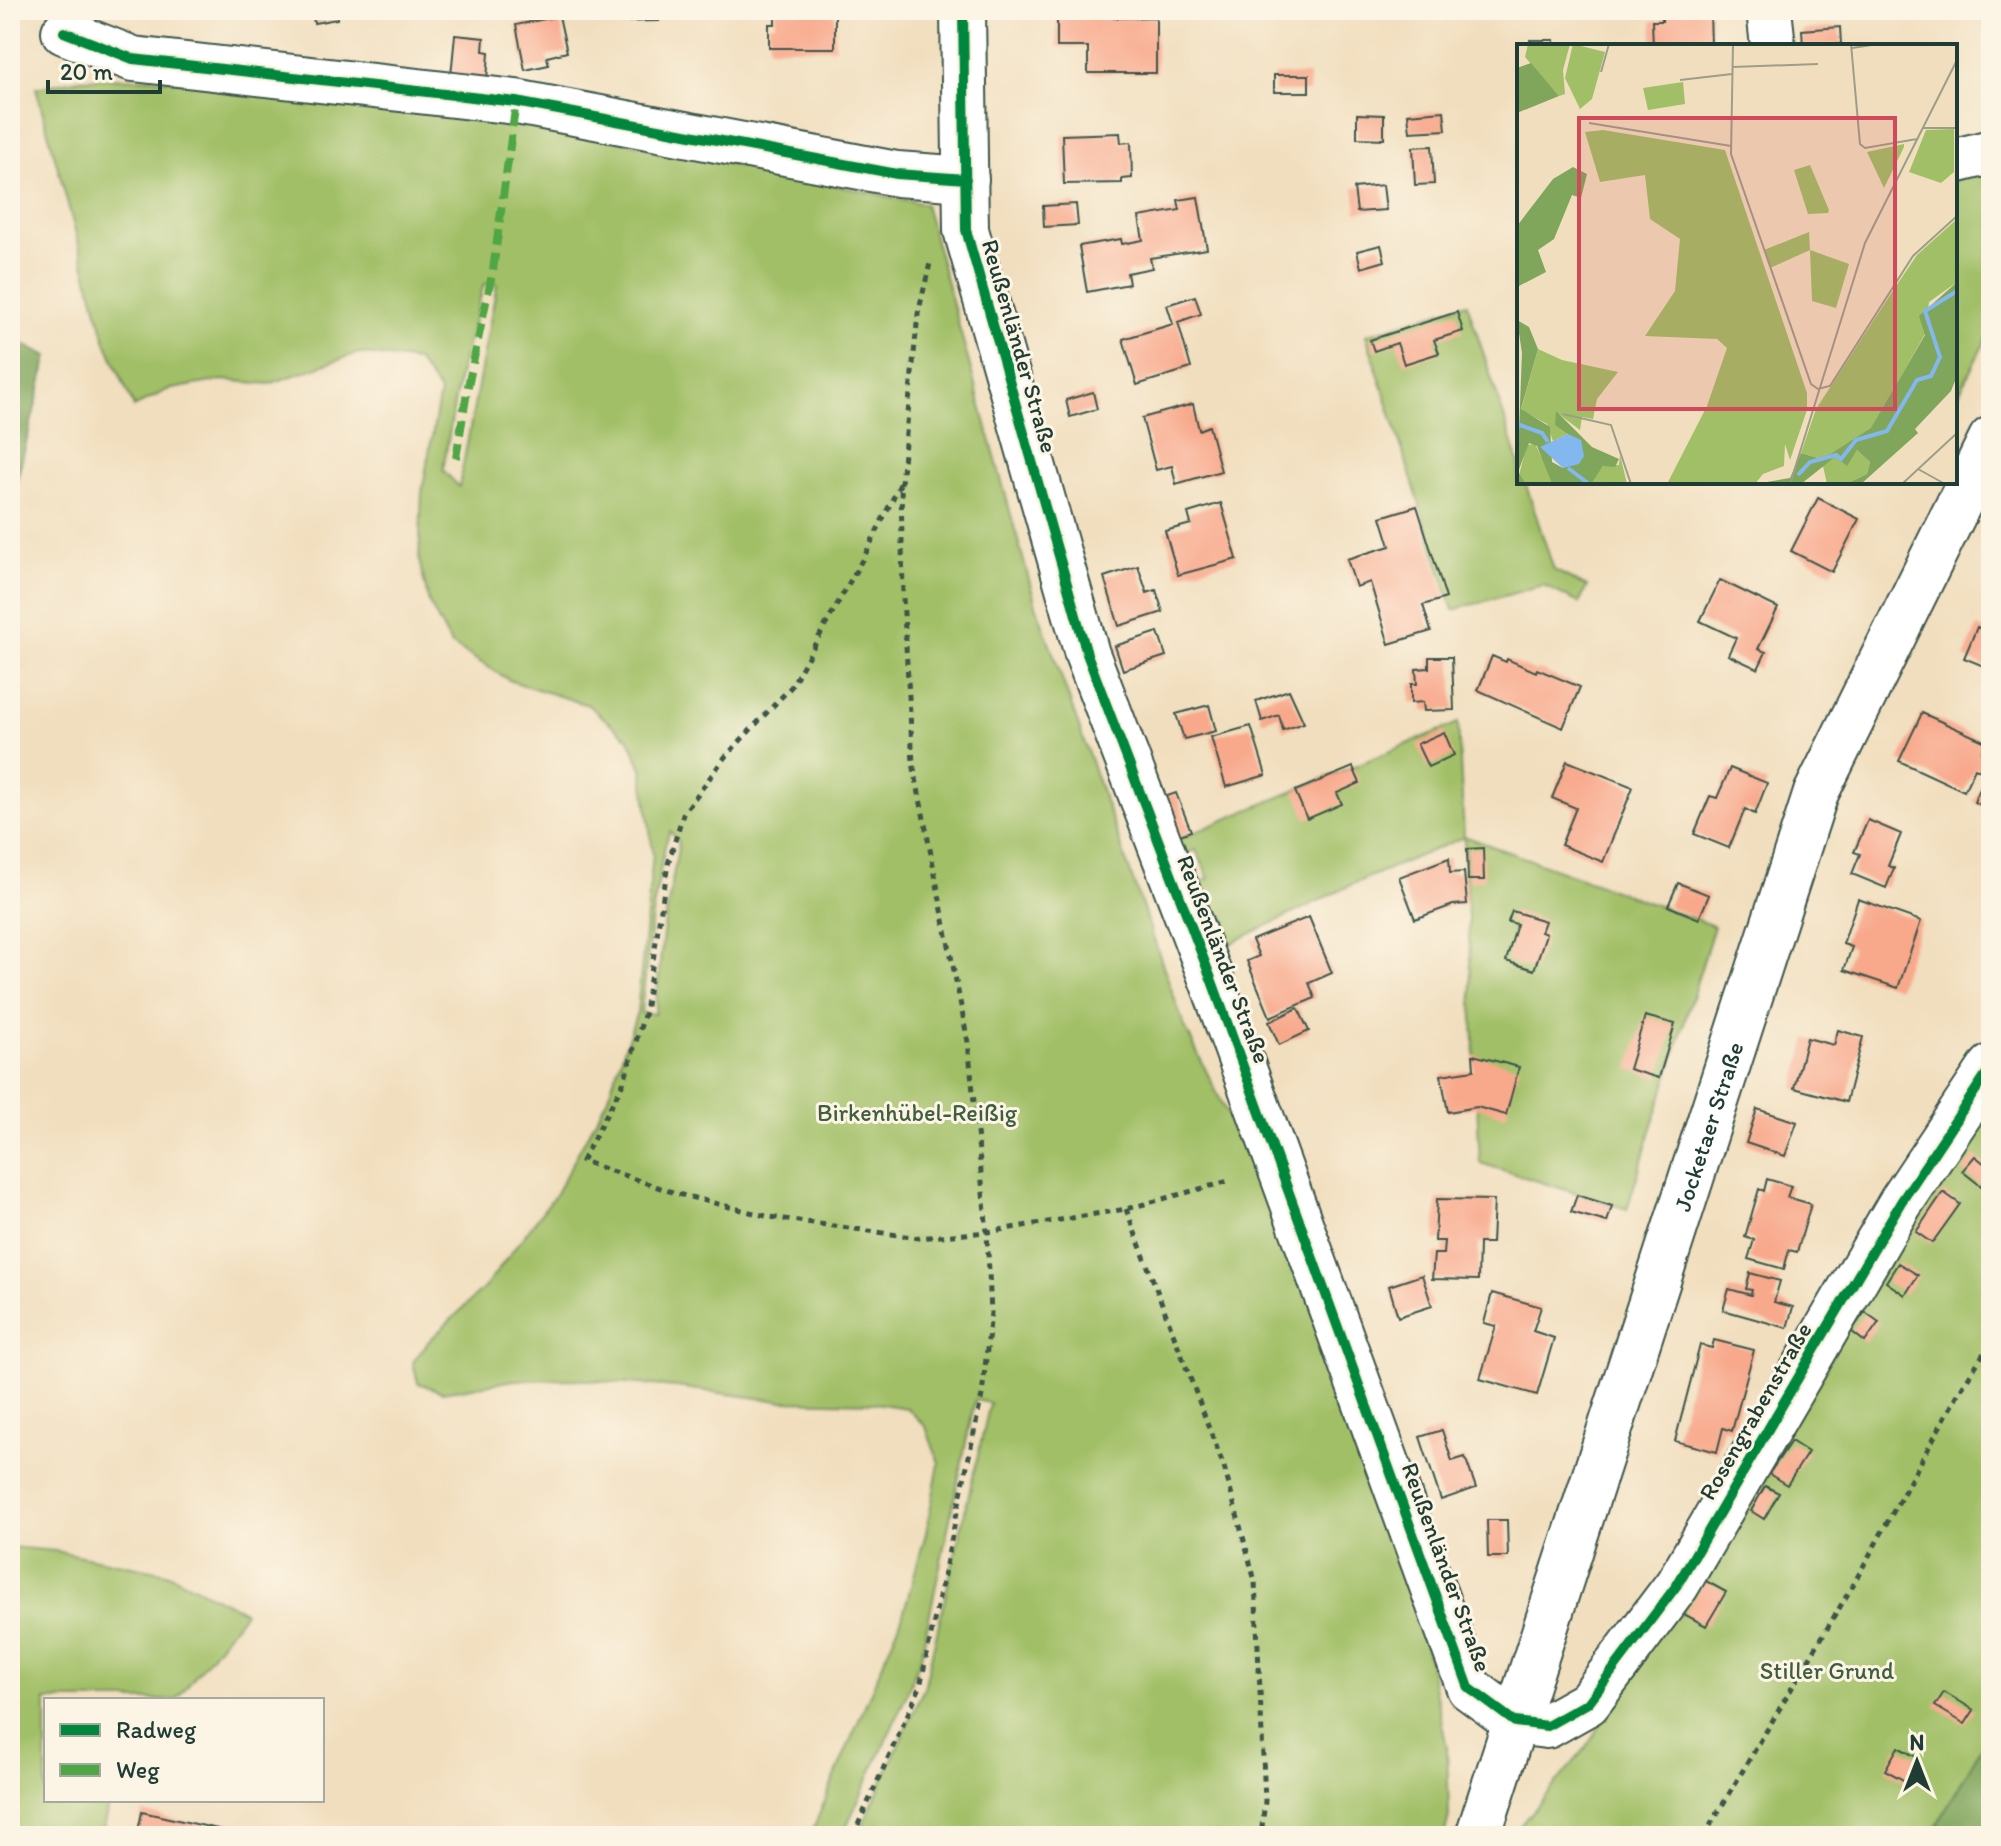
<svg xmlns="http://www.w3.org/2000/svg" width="2001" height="1846" font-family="Itim,sans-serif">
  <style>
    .green { fill: #a1bf66; stroke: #607e4d; stroke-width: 2; fill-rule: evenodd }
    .forest { fill: #80a65b; stroke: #507248; stroke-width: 2 }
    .building { fill: #f8a88b }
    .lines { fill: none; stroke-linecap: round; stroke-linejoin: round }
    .minor-casing { stroke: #3e5549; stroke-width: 48 }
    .path { stroke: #3e5549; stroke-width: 5; stroke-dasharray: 6 6; stroke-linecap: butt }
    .minor { stroke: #fff; stroke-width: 44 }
    .quiet { stroke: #4fa644; stroke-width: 8; stroke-dasharray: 16 8; stroke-linecap: butt }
    .cycleway-casing { stroke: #fcf5e5; stroke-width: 15 }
    .cycleway { stroke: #00873e; stroke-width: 10 }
    .labels { text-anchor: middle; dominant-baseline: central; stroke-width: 6; stroke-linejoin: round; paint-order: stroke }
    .street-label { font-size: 24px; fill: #1f3d34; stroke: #fcf5e5 }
    .park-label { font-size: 24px; fill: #405e40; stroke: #fcf5e5 }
    .inset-river { fill: none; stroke: #82b7f0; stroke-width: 4 }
    .inset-road { fill: none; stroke: #9d9e87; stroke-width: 2 }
    .view { fill: #d1495b; fill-opacity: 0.15; stroke: #d1495b; stroke-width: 4 }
    .inset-edge { fill: none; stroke: #1f3d34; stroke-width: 4 }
  </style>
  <rect width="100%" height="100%" fill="#fcf5e5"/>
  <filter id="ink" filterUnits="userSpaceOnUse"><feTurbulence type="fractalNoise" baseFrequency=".0125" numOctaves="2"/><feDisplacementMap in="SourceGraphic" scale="16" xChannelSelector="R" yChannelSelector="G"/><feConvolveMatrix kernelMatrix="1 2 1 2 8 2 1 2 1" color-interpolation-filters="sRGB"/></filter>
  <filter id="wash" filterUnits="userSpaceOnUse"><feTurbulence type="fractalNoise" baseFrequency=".006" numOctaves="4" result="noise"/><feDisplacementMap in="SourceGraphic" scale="32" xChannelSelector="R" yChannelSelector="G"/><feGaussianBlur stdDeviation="1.8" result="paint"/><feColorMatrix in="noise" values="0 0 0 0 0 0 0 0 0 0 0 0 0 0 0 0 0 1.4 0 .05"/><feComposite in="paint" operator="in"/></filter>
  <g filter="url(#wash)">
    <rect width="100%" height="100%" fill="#f1debe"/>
    <path class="green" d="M150,78L501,116L925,204L1036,605L1184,1025L1315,1296L1398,1549L1424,1638L1447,1747L1449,1816L1444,1836H858L924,1688L990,1403L975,1400L921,1656L904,1701L842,1836H810L902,1618L926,1533L939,1463L926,1427L907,1408L875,1403L780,1401L676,1387L576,1379L515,1380L442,1392L418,1383L413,1362L429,1341L485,1287L555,1195L607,1099L637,1012L653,854L642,768L629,739L588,705L511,681L451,644L429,603L419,560L422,492L440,392L417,361L358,353L269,384L222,380L167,390L134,407L105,340L36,88L80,79ZM484,284H497L459,487L443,470L459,375ZM670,831L679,842L663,934L655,1014L641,1013L652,914L665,845Z
      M1991,164V330L1955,401V174Z
      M1467,303L1519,463V482H1525L1554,570L1587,587L1579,603L1543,585L1453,610L1366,335Z
      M1458,723L1464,836L1714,926L1627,1209L1480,1163L1464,837L1355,883L1211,953L1189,888L1209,878L1196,850L1177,857L1171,842Z
      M1991,1098V1730L1931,1836H1511L1586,1748Z
      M10,1547L56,1551L167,1573L245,1612L176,1700H46V1800H109L102,1836H10Z"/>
    <path class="forest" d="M10,338L48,356L10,507Z
      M1991,1730V1836H1931Z"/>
    <g id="blocks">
      <path class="building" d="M312,10H336L337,19L314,23Z
        M599,10H659V21L599,22Z
        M775,10H835V48H769V24H775Z
        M1057,10H1114V18L1156,17V73H1088V47H1057Z
        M1662,10H1710L1711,46H1653L1652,21H1662Z
        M559,16L567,52L547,57L549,65L525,70L516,25Z
        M1840,27L1841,44L1803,46L1802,30Z
        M455,35L484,38L483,51L489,52L487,80L451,76Z
        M1530,40H1554V46H1530Z
        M1274,75H1309V92H1274Z
        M1444,111L1446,130L1410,132L1408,114Z
        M1357,114L1384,115V139L1357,138Z
        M1120,133L1121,143L1131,142L1132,178L1122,179V183L1064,184L1062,135Z
        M1432,146L1434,184L1415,185L1413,147Z
        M1383,185L1386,210L1357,212L1354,188Z
        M1198,197L1207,249L1150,258L1152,268L1127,273L1129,284L1087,292L1079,246L1121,239L1122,244L1143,240L1139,217L1180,210L1178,200Z
        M1076,204L1078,225L1044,227L1043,206Z
        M1381,245L1385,261L1361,268L1357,251Z
        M1195,296L1201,314L1178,322L1191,368L1137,385L1123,339L1173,324L1167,305Z
        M1457,312L1463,331L1434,340L1439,353L1404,364L1397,343L1374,351L1370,340Z
        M1093,392L1097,409L1070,417L1066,400Z
        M1193,404L1199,430L1209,426L1221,471L1176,484L1172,466L1156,470L1142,418Z
        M1818,498L1859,519L1832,572L1791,551Z
        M1221,503L1237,559L1178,575L1165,531L1191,524L1188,513Z
        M1417,506L1446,598L1423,605L1431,631L1389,644L1370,582L1356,587L1347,559L1390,546L1381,517Z
        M1138,566L1147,593L1156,590L1163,612L1119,626L1104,577Z
        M1720,580L1778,608L1758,649L1766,652L1758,669L1728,655L1736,638L1700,621Z
        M1977,627L1991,633V669L1964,658Z
        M1158,632L1166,656L1123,670L1115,646Z
        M1492,656L1506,662L1507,659L1536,672L1537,669L1580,687L1563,728L1478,690Z
        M1429,657H1452L1454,710L1424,711L1423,702L1411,703V684H1417L1416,669L1429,668Z
        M1289,690L1304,723L1283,730L1279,715L1262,721L1256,701Z
        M1209,705L1216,731L1184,739L1176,714Z
        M1922,713L1986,742L1982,752L1991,756V810L1974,802L1987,774L1975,768L1964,791L1899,761Z
        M1251,726L1266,775L1226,787L1211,737Z
        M1444,732L1454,755L1428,767L1417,744Z
        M1567,761L1633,787L1603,862L1561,845L1576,808L1552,798Z
        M1353,767L1360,783L1337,793L1342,804L1307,819L1295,791Z
        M1730,768L1767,783L1755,814L1745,809L1729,848L1694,834L1710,796L1717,798Z
        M1176,793L1191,831L1170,839L1156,800Z
        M1868,820L1901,834L1888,866L1894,868L1886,888L1852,874L1860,854L1854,852Z
        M1483,848L1484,880H1468L1467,849Z
        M1449,858L1450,873L1464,872L1467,904L1453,905L1415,919L1399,877Z
        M1678,883L1709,895L1699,919L1668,906Z
        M1858,899L1921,921L1898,988L1844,970L1852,947L1843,944Z
        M1512,911L1545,921L1541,932L1546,934L1534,970L1506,961L1517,924L1508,922Z
        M1309,917L1332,973L1309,983L1315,998L1270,1017L1247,961L1259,956L1252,940Z
        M1298,1008L1309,1031L1279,1045L1269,1022Z
        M1645,1016L1675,1024L1659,1078L1629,1069Z
        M1838,1030L1863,1037L1846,1102L1794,1088L1807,1038L1834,1045Z
        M1473,1055L1519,1067L1506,1115L1477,1107L1448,1112L1441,1075L1474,1070Z
        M1757,1109L1797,1122L1785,1156L1746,1143Z
        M1975,1156L1991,1169V1173L1981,1186L1962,1171Z
        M1767,1179L1791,1186L1787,1197L1811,1204L1797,1252L1789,1250L1784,1269L1748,1259L1754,1240L1745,1237L1759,1189L1764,1191Z
        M1943,1192L1960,1204L1932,1243L1916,1232Z
        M1577,1195L1612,1206L1607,1222L1571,1212Z
        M1437,1199L1494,1200L1492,1243H1479L1478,1280L1432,1279L1434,1254H1443L1444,1241H1435Z
        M1898,1263L1918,1275L1905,1295L1886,1282Z
        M1750,1273L1780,1281L1774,1302L1793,1307L1787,1328L1723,1310L1729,1289L1751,1295L1752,1290L1746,1289Z
        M1422,1275L1432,1306L1398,1317L1389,1286Z
        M1492,1293L1541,1307L1533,1331L1554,1338L1537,1395L1480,1379L1496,1326L1484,1323Z
        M1865,1312L1879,1322L1865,1342L1851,1331Z
        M1714,1340L1754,1350L1732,1431L1723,1428L1717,1452L1675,1441L1700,1345L1712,1348Z
        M1442,1430L1452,1461L1465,1457L1476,1488L1441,1500L1420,1437Z
        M1791,1441L1808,1452L1787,1485L1769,1474Z
        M1765,1486L1779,1493L1764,1519L1751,1511Z
        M1487,1520H1507L1508,1557H1488Z
        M1704,1580L1726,1592L1706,1626L1684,1614Z
        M1944,1692L1974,1710L1965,1724L1935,1706Z
        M1898,1747L1918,1758L1905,1781L1885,1770Z
        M142,1812L245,1835V1836H137Z"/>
    </g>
  </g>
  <g filter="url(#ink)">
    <use href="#blocks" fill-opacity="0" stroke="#3e5549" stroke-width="2"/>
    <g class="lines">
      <g class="minor-casing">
        <g id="minor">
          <path d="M963,10L966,230L1087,654L1212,981L1469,1688L1515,1722L1547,1726L1588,1703L1677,1585L1901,1202L1991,1067"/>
          <path d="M1769,10L1773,46"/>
          <path d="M64,32L133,59L516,102L897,174L966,179"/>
          <path d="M1955,161L1991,152"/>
          <path id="s1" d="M1478,1836L1816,793L1991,439"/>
        </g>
      </g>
      <path class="path" d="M900,484L867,551L791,687L725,757L683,814L668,864L645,1012L624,1081L582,1161L678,1194L770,1217L919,1238L987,1232L1126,1209L1229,1181
        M1126,1209L1224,1467L1255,1581L1265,1801L1261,1836
        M853,1836L920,1687L982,1395L991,1313L987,1232L968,1042L913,763L903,597L901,483L918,314L931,259
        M1704,1836L1853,1585L1959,1392L1991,1342"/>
      <use href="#minor" class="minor"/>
      <path class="quiet" d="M456,458L468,386L493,270L516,102"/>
      <g class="cycleway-casing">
        <path id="cycleway" d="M963,10L966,230L1087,654L1212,981L1469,1688L1515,1722L1547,1726L1588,1703L1677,1585L1901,1202L1991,1067
          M64,32L133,59L516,102L897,174L966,179"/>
      </g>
      <use href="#cycleway" class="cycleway"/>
    </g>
  </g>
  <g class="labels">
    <g class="street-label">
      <text transform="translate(1020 346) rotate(74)">Reußenländer Straße</text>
      <text transform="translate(1224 959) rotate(69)">Reußenländer Straße</text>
      <text stroke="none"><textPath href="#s1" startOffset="746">Jocketaer Straße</textPath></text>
      <text transform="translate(1755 1411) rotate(-60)">Rosengrabenstraße</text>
      <text transform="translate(1447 1567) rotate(70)">Reußenländer Straße</text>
    </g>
    <g class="park-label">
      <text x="917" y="1112">Birkenhübel-Reißig</text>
      <text x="1827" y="1670">Stiller Grund</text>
    </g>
  </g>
  <g transform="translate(1517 44)">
    <rect width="440" height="440" fill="#f1debe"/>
    <path d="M11,0H53L46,26L48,50L42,52L8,13ZM56,0L88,8L75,55L63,65L48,34ZM166,38L168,60L131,66L126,44ZM437,85V128L424,139L392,128L409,86ZM86,86L208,106L290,349V366L273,416L268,400L267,422L246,430L238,440H150L190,362L210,304L200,295L128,292L158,247L163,195L133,175L128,131L83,138L68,88ZM387,100V103L367,144L350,108ZM293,121L312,166L311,169L291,170L277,126ZM440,175V238L412,258L408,290L355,384L313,410L301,414L284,409L299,365L377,245L400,211ZM292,188L293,206L332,220L319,264L295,257L293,206L253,224L247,206ZM21,305L45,316L101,328L80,355L76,375L65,373L63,386L39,368L51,390L36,397L30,380L4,366ZM18,400L28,420L35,440H9L2,431L10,401ZM340,406L353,418L350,430L329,440H310L306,422L318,413L329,421ZM103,411L110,440L72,439L88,420L102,421Z" fill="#a1bf66"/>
    <path d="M14,19L42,52L0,69V24ZM56,123L70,130L64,154L55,151L37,195L21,206L29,228L0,243V182L36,135ZM440,238V332L434,347L398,385L401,389L344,440H329L350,430L353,418L340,406L330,422L318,413L284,440H238L273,434L284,409L301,414L313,410L354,384L408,291L402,272ZM0,276L12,283L21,305L4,365L33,383L35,418L46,424L51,390L38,381L39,367L75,403L102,415L98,423L86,422L74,440H35L20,402L12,399L1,428L9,440H0L5,309Z" fill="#80a65b"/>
    <path d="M51,390L64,396L67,412L62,420L46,424L23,403Z" fill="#82b7f0"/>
    <path class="inset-river" d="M0,380L25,389L31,398M51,424L72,440M281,431L293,418L319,411L324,415L339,396L370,387L400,336L414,332L423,313L408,267L440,247"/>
    <path class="inset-road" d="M216,0L214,110L294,340L301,345L313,342L396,212L440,172M334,0L343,100L348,104L400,95M335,4L361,0M215,23L301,20M84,28L92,0M163,36L215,30M72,79L214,102M406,84H440M46,370L94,381L114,440M401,425L428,440M273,440L348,199L440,16M385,440L440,389"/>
    <path class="view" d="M62,74H378V365H62Z"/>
    <rect width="440" height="440" class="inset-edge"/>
  </g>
  <rect width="2001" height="1846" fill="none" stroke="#fcf5e5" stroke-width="40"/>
  <rect x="44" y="1698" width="280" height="104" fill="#fcf5e5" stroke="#a4ab9e" stroke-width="2"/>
  <rect x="60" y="1724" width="40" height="12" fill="#00873e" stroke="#a4ab9e" stroke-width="2"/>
  <text x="116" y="1738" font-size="24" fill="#1f3d34">Radweg</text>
  <rect x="60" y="1764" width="40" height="12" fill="#4fa644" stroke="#a4ab9e" stroke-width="2"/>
  <text x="116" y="1778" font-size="24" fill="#1f3d34">Weg</text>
  <g transform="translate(1917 1762)" stroke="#fcf5e5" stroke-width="6" paint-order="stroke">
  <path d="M0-6L14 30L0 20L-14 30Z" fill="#1f3d34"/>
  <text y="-12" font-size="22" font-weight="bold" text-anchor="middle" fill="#1f3d34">N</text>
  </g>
  <path d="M48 80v12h112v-12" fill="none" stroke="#1f3d34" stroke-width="4"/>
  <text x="60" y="80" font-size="24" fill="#1f3d34" stroke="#fcf5e5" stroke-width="6" paint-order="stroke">20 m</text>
</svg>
